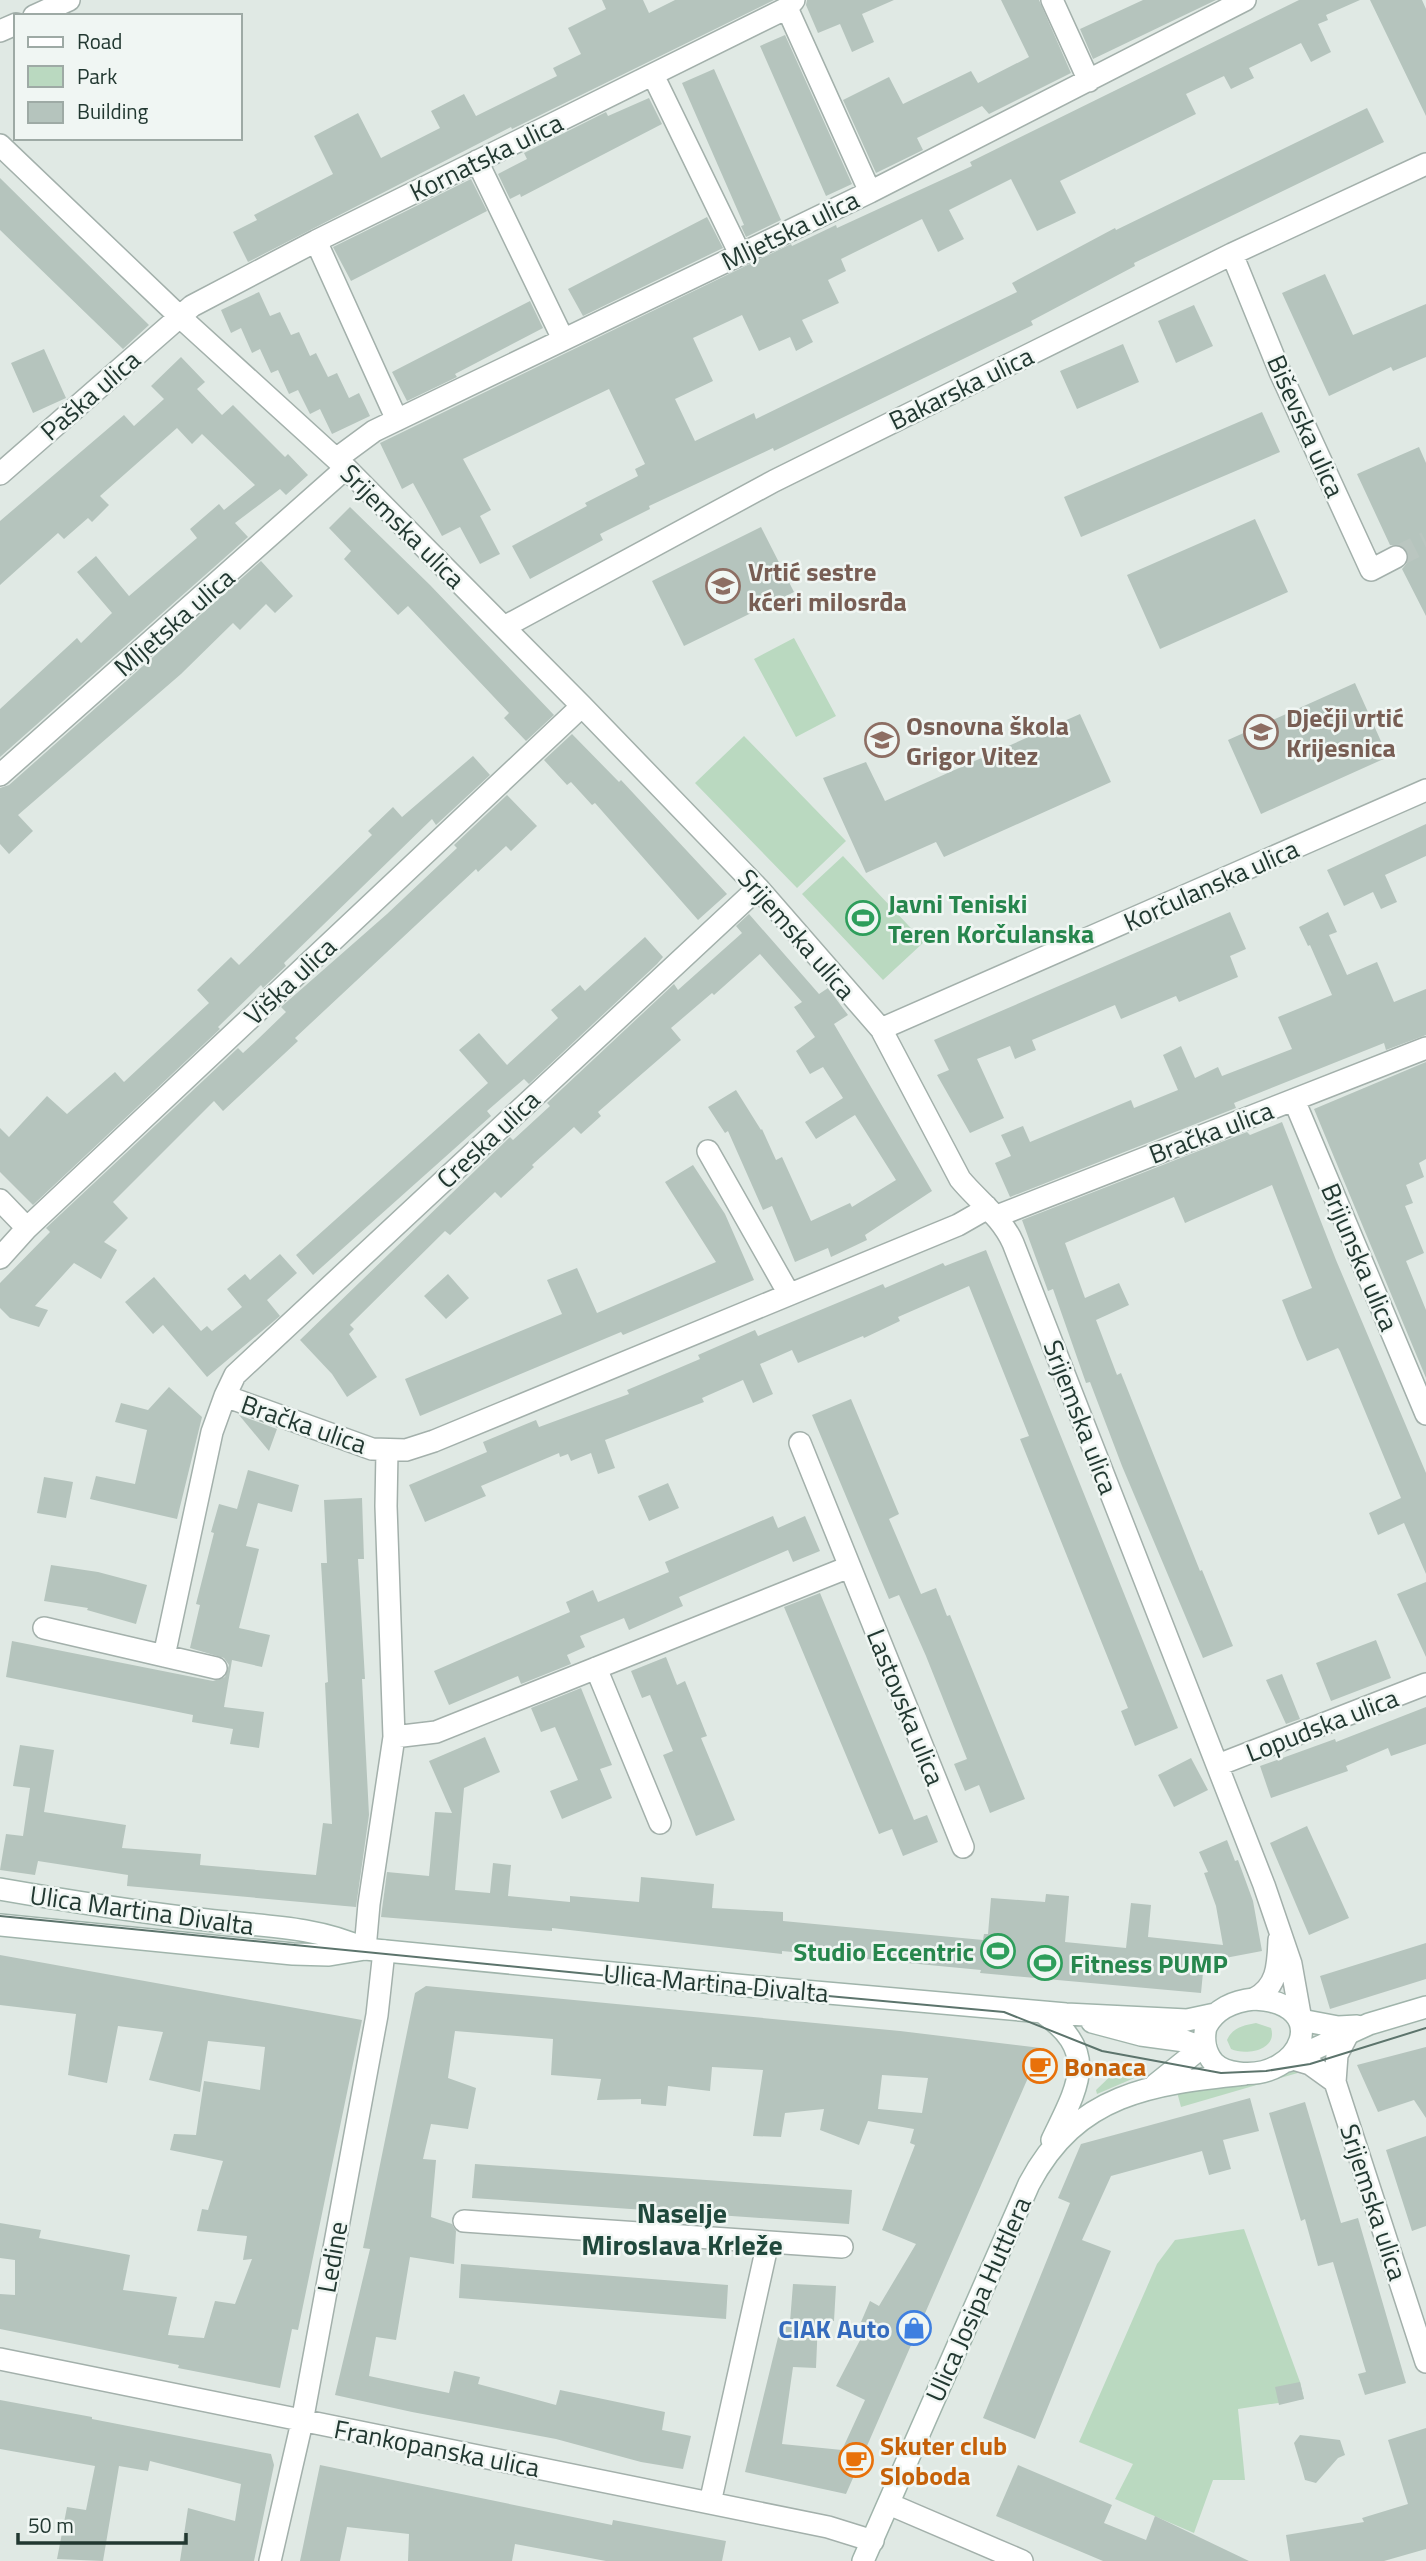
<svg xmlns="http://www.w3.org/2000/svg" width="1426" height="2561" font-family="'Titillium Web',sans-serif">
  <style>
    .green { fill: #bad9c0 }
    .building { fill: #b5c4bd; fill-rule: evenodd }
    .lines { fill: none; stroke-linecap: round; stroke-linejoin: round }
    .street-tunnel { stroke: #bac6c0; stroke-width: 21; stroke-dasharray: 21 10; stroke-linecap: butt }
    .street-casing { stroke: #a3b0ab; stroke-width: 24 }
    .secondary-casing { stroke: #a0b4ab; stroke-width: 24 }
    .street { stroke: #fff; stroke-width: 21 }
    .secondary { stroke: #fff; stroke-width: 21 }
    .tram { stroke: #5c746c; stroke-width: 2 }
    .labels { text-anchor: middle; dominant-baseline: central; stroke-width: 5; stroke-linejoin: round; paint-order: stroke }
    .street-label { font-size: 26px; fill: #223831; stroke: #f0f6f3 }
    .education-label { font-size: 26px; font-weight: bold; fill: #785e54; stroke: #f0f6f3; text-anchor: start }
    .leisure-label { font-size: 26px; font-weight: bold; fill: #27864d; stroke: #f0f6f3; text-anchor: start }
    .food-label { font-size: 26px; font-weight: bold; fill: #c56008; stroke: #f0f6f3; text-anchor: start }
    .shop-label { font-size: 26px; font-weight: bold; fill: #366cbe; stroke: #f0f6f3; text-anchor: end }
    .neighbourhood-label { font-size: 28px; font-weight: bold; fill: #20483c; stroke: #f0f6f3 }
  </style>
  <rect width="100%" height="100%" fill="#e0e9e4"/>
  <path class="green" d="M794,638L836,716L796,737L754,659Z
    M744,736L846,841L797,888L695,783Z
    M843,856L924,942L883,980L802,894Z
    M1256,2023L1271,2028C1278,2050 1246,2056 1231,2049L1227,2040C1232,2028 1244,2025 1256,2023Z
    M1120,2067L1145,2071L1146,2073L1097,2094L1096,2090Z
    M1300,2070L1301,2072L1181,2107L1177,2092L1256,2082Z
    M1244,2229L1300,2382L1304,2399L1238,2409L1245,2480H1213L1194,2533L1115,2499L1133,2464L1079,2442L1157,2264L1175,2240Z"/>
  <path class="building" d="M602,0H643L649,13L675,0H774L512,129L511,127L248,262L233,232L257,220L254,215L333,174L314,136L358,113L381,158L440,128L431,111L464,94L476,116L557,76L553,68L581,54L568,28L606,9Z
    M807,0H894L862,14L874,42L852,52L840,24L818,33L806,5Z
    M1001,0H1039L1071,73L989,114L982,106L917,138L923,150L876,173L843,100L889,77L903,104L971,71L978,83L1029,57Z
    M1143,0H1216L1093,59L1080,29Z
    M1299,0H1360L1326,15L1328,20L1318,24L1331,52L1311,62L1301,43L1249,68L1254,78L1231,89L1224,76L1186,94L1196,114L1060,181L1076,213L1037,231L1011,179L949,210L964,239L938,252L922,219L841,259L846,271L828,280L839,303L802,320L813,342L796,351L790,337L759,351L742,315L693,338L713,381L675,399L695,441L754,413L756,419L1017,292L1012,283L1115,228L1116,230L1367,108L1384,142L1134,263L1135,266L1031,321L1033,325L774,451L773,448L649,506L650,509L600,534L603,540L530,579L512,546L587,506L585,503L638,476L635,469L645,464L609,389L463,459L491,510L480,516L500,554L480,564L460,527L442,536L413,483L402,489L380,443L791,244L792,246L836,225L837,228L972,166L970,162Z
    M1370,0H1422L1426,9V116Z
    M785,35L852,184L826,196L760,46Z
    M714,69L781,220L746,237L741,226L744,225L682,83Z
    M649,98L662,124L521,197L520,194L510,199L498,174L527,159L524,153L606,112L608,116Z
    M0,178L149,325L123,349L0,230Z
    M471,179L487,211L351,281L333,247Z
    M707,217L723,248L583,316L568,289Z
    M1325,274L1353,335L1426,304V357L1393,371L1391,367L1329,396L1282,293Z
    M259,292L270,316L280,312L291,335L299,332L310,356L316,353L328,377L337,373L349,398L359,393L370,416L332,434L320,409L310,414L298,390L289,394L278,370L271,373L260,349L252,353L241,328L231,333L221,310Z
    M530,301L543,328L455,374L457,377L407,401L392,372Z
    M1194,305L1213,346L1176,363L1158,321Z
    M1123,344L1139,382L1077,409L1060,371Z
    M44,349L66,398L33,413L11,363Z
    M181,357L205,382L197,389L222,415L233,405L285,457L288,454L308,475L286,495L280,489L235,523L248,537L0,757V709L77,638L81,643L112,613L77,572L96,556L129,596L197,538L190,529L219,504L224,510L255,485L202,434L192,444L177,428L100,496L109,505L92,522L88,518L64,539L58,533L0,585V521L124,415L134,426L164,399L151,386Z
    M1262,412L1280,452L1081,537L1064,497Z
    M1419,447L1426,463V616L1402,569L1407,563L1408,552L1402,546L1390,545L1357,474Z
    M350,507L430,585L554,715L526,741L504,718L509,713L408,606L398,615L344,559L351,551L329,528Z
    M1255,519L1288,592L1160,649L1127,575Z
    M761,527L794,592L684,646L652,581Z
    M261,561L293,596L275,613L266,604L240,630L233,623L181,674L18,815L33,831L9,854L0,844V788L9,785Z
    M1355,683L1388,757L1261,814L1228,740Z
    M1080,714L1111,782L944,857L936,842L866,873L823,778L866,762L885,801Z
    M572,734L619,782L621,780L727,894L698,920L595,803L592,805L571,782L567,785L544,760Z
    M473,756L490,775L436,825L432,819L284,963L286,966L263,988L261,985L218,1027L220,1029L33,1205L0,1172V1128L9,1137L47,1096L67,1114L115,1072L124,1082L209,1003L197,990L231,957L239,965L372,835L368,831L393,807L402,817Z
    M507,795L537,826L511,851L506,846L478,872L476,869L295,1038L298,1041L223,1111L214,1101L113,1202L128,1218L104,1242L117,1250L101,1279L74,1263L35,1306L48,1310L39,1327L10,1318L0,1308V1283L50,1232L46,1228L238,1048L243,1053L257,1040L286,1012L281,1007L387,914L457,848L454,845Z
    M1426,824V856L1385,875L1397,902L1381,909L1373,892L1344,906L1327,870Z
    M1230,912L1246,949L1230,956L1238,977L1179,1002L1176,996L1121,1019L1115,1005L1032,1040L1036,1050L1015,1059L1010,1046L977,1059L1004,1118L970,1133L937,1075L949,1070L934,1040Z
    M1328,912L1337,932L1329,935L1347,975L1377,962L1394,1002L1426,989V1035L1386,1050L1384,1043L1234,1103L1236,1108L1010,1197L995,1163L1011,1156L1001,1135L1023,1126L1030,1142L1131,1100L1134,1108L1178,1090L1163,1055L1181,1046L1195,1078L1218,1067L1222,1076L1292,1049L1278,1017L1332,995L1310,945L1308,946L1299,927Z
    M749,914L819,994L828,988L848,1015L834,1024L932,1191L865,1235L867,1240L831,1257L828,1248L795,1262L772,1206L763,1210L728,1131L725,1133L708,1107L736,1090L761,1130L762,1129L776,1160L782,1157L811,1221L850,1203L852,1207L896,1180L855,1115L816,1139L805,1122L843,1098L823,1067L810,1074L796,1051L815,1037L794,1007L802,1002L760,954L714,995L712,993L671,1028L681,1040L598,1112L601,1116L581,1134L574,1127L532,1165L534,1167L501,1198L495,1192L450,1235L445,1231L350,1325L354,1329L349,1334L377,1377L347,1397L332,1374L300,1340L510,1137L513,1140L550,1106L547,1103L674,984L678,990L742,933L736,926Z
    M645,937L663,957L657,964L529,1084L524,1079L487,1111L491,1116L313,1275L296,1255L488,1083L459,1050L479,1033L507,1065L558,1018L551,1010L580,985L585,991Z
    M1426,1062V1159L1419,1163L1424,1177L1406,1185L1413,1203L1405,1206L1424,1253L1406,1261L1426,1310V1378L1314,1109Z
    M1282,1122L1336,1260L1426,1473V1574L1404,1523L1378,1535L1369,1513L1401,1498L1340,1351L1338,1348L1307,1361L1297,1338L1282,1300L1312,1288L1272,1185L1185,1223L1174,1197L1065,1243L1085,1298L1119,1283L1129,1305L1096,1320L1117,1375L1121,1373L1200,1571L1202,1570L1233,1646L1203,1658L1122,1466L1090,1382L1086,1383L1053,1289L1048,1291L1022,1220L1247,1132L1250,1135Z
    M693,1165L725,1214L754,1280L623,1335L621,1332L420,1416L405,1379L562,1314L547,1280L577,1268L597,1313L716,1262L665,1182Z
    M986,1250L1178,1728L1135,1746L1121,1711L1128,1708L1020,1439L1029,1436L969,1286L898,1317L900,1321L864,1338L863,1336L798,1363L792,1350L760,1364L773,1394L753,1403L743,1380L702,1398L704,1402L605,1440L615,1468L598,1474L591,1453L571,1461L568,1454L560,1457L559,1453L481,1486L486,1496L425,1522L409,1485L487,1452L483,1442L536,1420L539,1427L629,1394L627,1390L700,1359L698,1355L755,1330L758,1336L883,1284L885,1288L943,1263L945,1266Z
    M280,1254L297,1273L267,1300L280,1316L207,1377L163,1325L153,1334L125,1302L154,1277L201,1331L207,1326L212,1331L242,1307L227,1289L245,1274L250,1280Z
    M448,1274L469,1298L446,1319L424,1296Z
    M169,1387L202,1417L177,1519L90,1499L96,1476L135,1484L147,1430L115,1422L121,1403L148,1410Z
    M851,1399L899,1514L889,1519L921,1594L936,1588L947,1616L950,1615L1025,1799L990,1813L979,1785L965,1791L954,1764L967,1759L926,1656L899,1595L889,1599L812,1415Z
    M239,1415L277,1429L269,1451Z
    M248,1470L299,1485L292,1512L258,1503L246,1546L259,1549L239,1628L270,1635L262,1667L232,1660L224,1707L264,1712L259,1748L230,1744L233,1729L192,1722L193,1715L6,1677L12,1641L213,1681L225,1677L229,1665L224,1658L190,1648L200,1605L196,1604L214,1533L211,1532L219,1504L237,1509Z
    M44,1477L73,1482L66,1518L37,1513Z
    M668,1483L679,1508L649,1521L638,1496Z
    M362,1498L364,1559H358L365,1679H362L369,1815L356,1907L127,1886L128,1875L38,1861L35,1875L0,1870L6,1834L23,1836L30,1788L13,1786L20,1745L54,1750L44,1812L126,1825L122,1848L201,1854L200,1865L316,1875L323,1823L332,1824L325,1683L328,1682L321,1563H327L324,1500Z
    M773,1516L778,1528L805,1516L820,1551L793,1562L788,1550L679,1597L683,1606L629,1630L624,1618L580,1636L585,1647L567,1655L571,1664L521,1684L518,1676L449,1705L434,1671L570,1612L566,1602L593,1590L598,1602L669,1572L665,1562Z
    M51,1565L98,1572L147,1585L136,1624L87,1610L88,1608L44,1601Z
    M1426,1582V1657L1397,1594Z
    M820,1593L914,1820L927,1815L938,1842L903,1856L892,1829L879,1834L784,1607Z
    M1376,1640L1391,1678L1331,1701L1316,1663Z
    M666,1657L677,1685L685,1681L707,1736L701,1738L735,1820L696,1836L663,1755L673,1751L650,1695L642,1698L631,1671Z
    M1282,1674L1300,1719L1286,1724L1266,1680Z
    M581,1688L612,1765L600,1769L612,1798L562,1819L550,1791L578,1780L555,1727L541,1732L531,1708Z
    M1426,1707V1744L1391,1756L1388,1748L1346,1766L1348,1771L1271,1798L1260,1766L1335,1739L1336,1742Z
    M485,1737L500,1772L464,1788L455,1890L490,1893L493,1863L511,1865L508,1896L570,1902V1896L639,1902L641,1877L714,1884L712,1908L783,1912V1921L983,1940L984,1934H988L991,1898L1045,1902L1046,1894L1069,1896L1065,1942L1126,1948L1131,1903L1151,1905L1148,1937L1223,1945L1216,1906L1204,1873L1208,1872L1199,1852L1227,1840L1235,1861L1238,1860L1253,1901L1262,1951L1204,1962L1201,1993L980,1973L981,1970L782,1951V1954L552,1928V1931L381,1917L387,1872L429,1876L435,1812L452,1813L429,1761Z
    M1191,1758L1208,1790L1174,1807L1158,1775Z
    M1307,1826L1349,1918L1309,1935L1270,1843Z
    M1426,1943V1979L1330,2009L1320,1976Z
    M0,1955L362,2020L298,2330L292,2329L280,2388L178,2368L179,2365L0,2329V2294L15,2295V2260L0,2258V2223L41,2230L39,2238L130,2255L123,2290L177,2297L168,2335L204,2338L215,2301L235,2304L252,2259L243,2260L247,2236L197,2231L202,2209L208,2210L223,2161L170,2150L174,2134L196,2135L204,2081L260,2090L265,2047L208,2041L200,2092L149,2080L163,2032L118,2026L107,2083L68,2075L76,2014L0,2005Z
    M426,1986L900,2031L1041,2048L846,2494L745,2472L782,2321L790,2322L793,2284L836,2286L834,2321L818,2320L816,2368L793,2367L782,2444L842,2450L865,2400L836,2386L869,2323L861,2322L870,2301L879,2306L916,2244L882,2230L915,2145L910,2143L914,2129L868,2121L859,2145L820,2130L824,2109L785,2113L781,2137L753,2136L763,2070L712,2067L710,2091L668,2086L666,2106L641,2104V2099L597,2100L601,2079L551,2075L553,2039L455,2031L448,2078L476,2088L468,2129L431,2124L423,2159L436,2160L431,2217L452,2224L456,2231L454,2264L410,2257L396,2340L376,2337L369,2376L449,2393L454,2371L480,2377L478,2384L556,2405L560,2390L665,2412L662,2430L691,2436L683,2469L641,2462L556,2439L412,2412L335,2395L370,2249L363,2248L415,1993ZM882,2075L928,2078L922,2113L878,2109Z
    M1426,2047V2118L1414,2100L1378,2112L1357,2065Z
    M1250,2098L1259,2131L1223,2140L1231,2169L1209,2175L1202,2151L1111,2176L1082,2240L1111,2251L1035,2439L983,2418L1070,2203L1058,2198L1081,2144Z
    M1305,2102L1341,2223L1358,2218L1406,2383L1365,2395L1358,2374L1366,2372L1333,2262L1318,2266L1305,2219L1301,2221L1269,2113Z
    M1426,2136V2226L1412,2231L1386,2150Z
    M475,2164L852,2190L849,2224L472,2198Z
    M461,2264L728,2285L726,2319L459,2298Z
    M1300,2382L1304,2399L1279,2405L1275,2387Z
    M0,2400L92,2417V2419L271,2454L274,2465L254,2561H180L188,2508L235,2521L241,2484L150,2461L148,2471L119,2466L103,2561L57,2559L67,2507L86,2510L95,2466L0,2449Z
    M1426,2428V2549L1384,2561H1290L1286,2535L1364,2522L1362,2518L1408,2504L1388,2440Z
    M1300,2435L1340,2440L1345,2455L1338,2458L1316,2483L1305,2480L1302,2469L1294,2443Z
    M320,2465L612,2525L613,2520L726,2541L722,2561H606L515,2544L512,2561H408L409,2534L347,2527L340,2561H300Z
    M1018,2465L1112,2505L1104,2523L1146,2540L1155,2516L1249,2561H1103L996,2516Z"/>
  <g class="lines">
    <path class="street-tunnel" d="M1396,557L1426,542"/>
    <g class="street-casing">
      <path id="street" d="M1052,0L1089,81
        M787,8L870,192
        M34,16L69,0
        M0,31L16,24
        M653,75L740,254
        M0,145L179,316L346,468L582,706L758,888L881,1029L960,1179C978,1201 1001,1216 1013,1243L1264,1885L1291,1964L1301,2020
        M477,161L563,339
        M316,241L397,420
        M1232,254L1280,372L1371,570L1396,557
        M336,459L374,431L870,192L1245,0
        M0,474L192,306L316,241L787,8L794,0
        M504,627L774,481L1232,254L1426,164
        M0,775L346,468
        M881,1029L1426,790
        M1294,1100L1426,1414
        M708,1151L789,1294
        M0,1200L27,1228
        M997,1216L1426,1048
        M0,1258L27,1228L582,706
        M225,1396L372,1449L406,1450L434,1441L958,1225L979,1213L986,1206
        M800,1443L963,1847
        M44,1628L216,1668
        M164,1656L212,1432L225,1396L235,1375L758,888
        M596,1668L660,1823
        M394,1737L436,1732L849,1567
        M1218,1765L1426,1684
        M365,1949L369,1904L394,1737L386,1506L387,1451
        M1254,1999C1278,1987 1278,1964 1279,1940
        M1293,2059L1310,2064L1335,2082L1337,2055L1348,2034
        M1335,2082L1426,2362
        M464,2221L842,2247
        M0,2359L828,2527L873,2541
        M710,2503L768,2242
        M889,2504L1022,2561
        M270,2561L302,2422L377,2015L384,1951"/>
    </g>
    <g class="secondary-casing">
      <path id="secondary" d="M0,1889C69,1901 138,1912 207,1920C260,1926 317,1926 365,1949
        M0,1925L293,1954L329,1955L365,1949L736,1985L1066,2014L1187,2020L1215,2014
        M1254,1999C1334,2003 1302,2081 1238,2073C1230,2072 1220,2069 1214,2063C1205,2053 1203,2039 1206,2027C1215,2009 1234,2001 1254,1999Z
        M1042,2012C1100,2052 1078,2086 1052,2140
        M1301,2020L1338,2027L1357,2026
        M1092,2022L1141,2035L1185,2041L1206,2049
        M1288,2061L1369,2024L1426,2007
        M1155,2085L1196,2052L1204,2040
        M863,2561L1029,2184C1077,2093 1151,2084 1245,2074"/>
    </g>
    <use href="#street" class="street"/>
    <use href="#secondary" class="secondary"/>
    <path class="tram" d="M0,1916L630,1978L1004,2012L1102,2051L1221,2073L1266,2071L1310,2064L1426,2028"/>
  </g>
  <defs>
    <g id="school-ring" transform="scale(1.75)"><circle r="9.5" fill="#f0f6f3" stroke="#8d6e63" stroke-width="1.5"/><path d="M0-5L7-2L0 1L-7-2ZM-4 1L0 2.5L4 1V4Q0 6-4 4Z" fill="#8d6e63"/></g>
    <g id="stadium-ring" transform="scale(1.75)"><circle r="9.5" fill="#f0f6f3" stroke="#2e9e5b" stroke-width="1.5"/><path d="M0-5a6.5 5 0 1 0 0 10a6.5 5 0 1 0 0-10ZM-3.5-1.8h7v3.6h-7Z" fill="#2e9e5b"/></g>
    <g id="cafe-ring" transform="scale(1.75)"><circle r="9.5" fill="#f0f6f3" stroke="#e8710a" stroke-width="1.5"/><path d="M-5.5-4.5H6V0H3Q3 3.5 0 3.5H-2.5Q-5.5 3.5-5.5 0ZM3-3.2v2h1.7v-2ZM-6 4.5H4V6H-6Z" fill="#e8710a"/></g>
    <g id="shop-ring" transform="scale(1.75)"><circle r="9.5" fill="#f0f6f3" stroke="#3f7fe0" stroke-width="1.5"/><path d="M-5-2.5h2.3a2.7 3.5 0 0 1 5.4 0H5L5.5 6h-11ZM-1.5-2.5h3a1.5 2.3 0 0 0-3 0Z" fill="#3f7fe0"/></g>
  </defs>
  <g fill-rule="evenodd">
    <use href="#school-ring" x="723" y="586"/>
    <use href="#school-ring" x="1261" y="732"/>
    <use href="#school-ring" x="882" y="740"/>
    <use href="#stadium-ring" x="863" y="918"/>
    <use href="#stadium-ring" x="998" y="1951"/>
    <use href="#stadium-ring" x="1045" y="1963"/>
    <use href="#cafe-ring" x="1040" y="2066"/>
    <use href="#shop-ring" x="914" y="2328"/>
    <use href="#cafe-ring" x="856" y="2460"/>
  </g>
  <g class="labels">
    <g class="street-label">
      <text transform="translate(486 157) rotate(-26)">Kornatska ulica</text>
      <text transform="translate(790 230) rotate(-26)">Mljetska ulica</text>
      <text transform="translate(961 388) rotate(-26)">Bakarska ulica</text>
      <text transform="translate(90 395) rotate(-41)">Paška ulica</text>
      <text transform="translate(1306 426) rotate(66)">Biševska ulica</text>
      <text transform="translate(403 526) rotate(45)">Srijemska ulica</text>
      <text transform="translate(174 622) rotate(-41)">Mljetska ulica</text>
      <text transform="translate(1211 885) rotate(-24)">Korčulanska ulica</text>
      <text transform="translate(797 934) rotate(49)">Srijemska ulica</text>
      <text transform="translate(290 981) rotate(-43)">Viška ulica</text>
      <text transform="translate(1211 1132) rotate(-21)">Bračka ulica</text>
      <text transform="translate(488 1139) rotate(-43)">Creska ulica</text>
      <text transform="translate(1360 1257) rotate(67)">Brijunska ulica</text>
      <text transform="translate(1081 1417) rotate(69)">Srijemska ulica</text>
      <text transform="translate(304 1424) rotate(19)">Bračka ulica</text>
      <text transform="translate(906 1707) rotate(68)">Lastovska ulica</text>
      <text transform="translate(1322 1725) rotate(-21)">Lopudska ulica</text>
      <text transform="translate(142 1910) rotate(8)">Ulica Martina Divalta</text>
      <text transform="translate(716 1983) rotate(5)">Ulica Martina Divalta</text>
      <text transform="translate(1374 2202) rotate(72)">Srijemska ulica</text>
      <text transform="translate(332 2257) rotate(-80)">Ledine</text>
      <text transform="translate(978 2299) rotate(-66)">Ulica Josipa Huttlera</text>
      <text transform="translate(437 2448) rotate(11)">Frankopanska ulica</text>
    </g>
    <g class="education-label">
      <text x="748" y="571">Vrtić sestre<tspan x="748" dy="30">kćeri milosrđa</tspan></text>
      <text x="1286" y="717">Dječji vrtić<tspan x="1286" dy="30">Krijesnica</tspan></text>
      <text x="906" y="725">Osnovna škola<tspan x="906" dy="30">Grigor Vitez</tspan></text>
    </g>
    <g class="leisure-label">
      <text x="888" y="903">Javni Teniski<tspan x="888" dy="30">Teren Korčulanska</tspan></text>
      <text x="974" y="1951" text-anchor="end">Studio Eccentric</text>
      <text x="1070" y="1963">Fitness PUMP</text>
    </g>
    <g class="food-label">
      <text x="1064" y="2066">Bonaca</text>
      <text x="880" y="2445">Skuter club<tspan x="880" dy="30">Sloboda</tspan></text>
    </g>
    <g class="shop-label">
      <text x="890" y="2328">CIAK Auto</text>
    </g>
    <g class="neighbourhood-label">
      <text x="682" y="2212">Naselje<tspan x="682" dy="32">Miroslava Krleže</tspan></text>
    </g>
  </g>
  <rect x="14" y="14" width="228" height="126" fill="#f0f6f3" stroke="#9eaaa5" stroke-width="2"/>
  <rect x="28" y="37" width="35" height="10" fill="#ffffff" stroke="#9eaaa5" stroke-width="2"/>
  <text x="77" y="49" font-size="21" fill="#223831">Road</text>
  <rect x="28" y="66" width="35" height="21" fill="#bad9c0" stroke="#9eaaa5" stroke-width="2"/>
  <text x="77" y="84" font-size="21" fill="#223831">Park</text>
  <rect x="28" y="102" width="35" height="21" fill="#b5c4bd" stroke="#9eaaa5" stroke-width="2"/>
  <text x="77" y="119" font-size="21" fill="#223831">Building</text>
  <path d="M18 2533v10h168v-10" fill="none" stroke="#223831" stroke-width="3.5"/>
  <text x="28" y="2533" font-size="21" fill="#223831" stroke="#f0f6f3" stroke-width="5" paint-order="stroke">50 m</text>
</svg>
